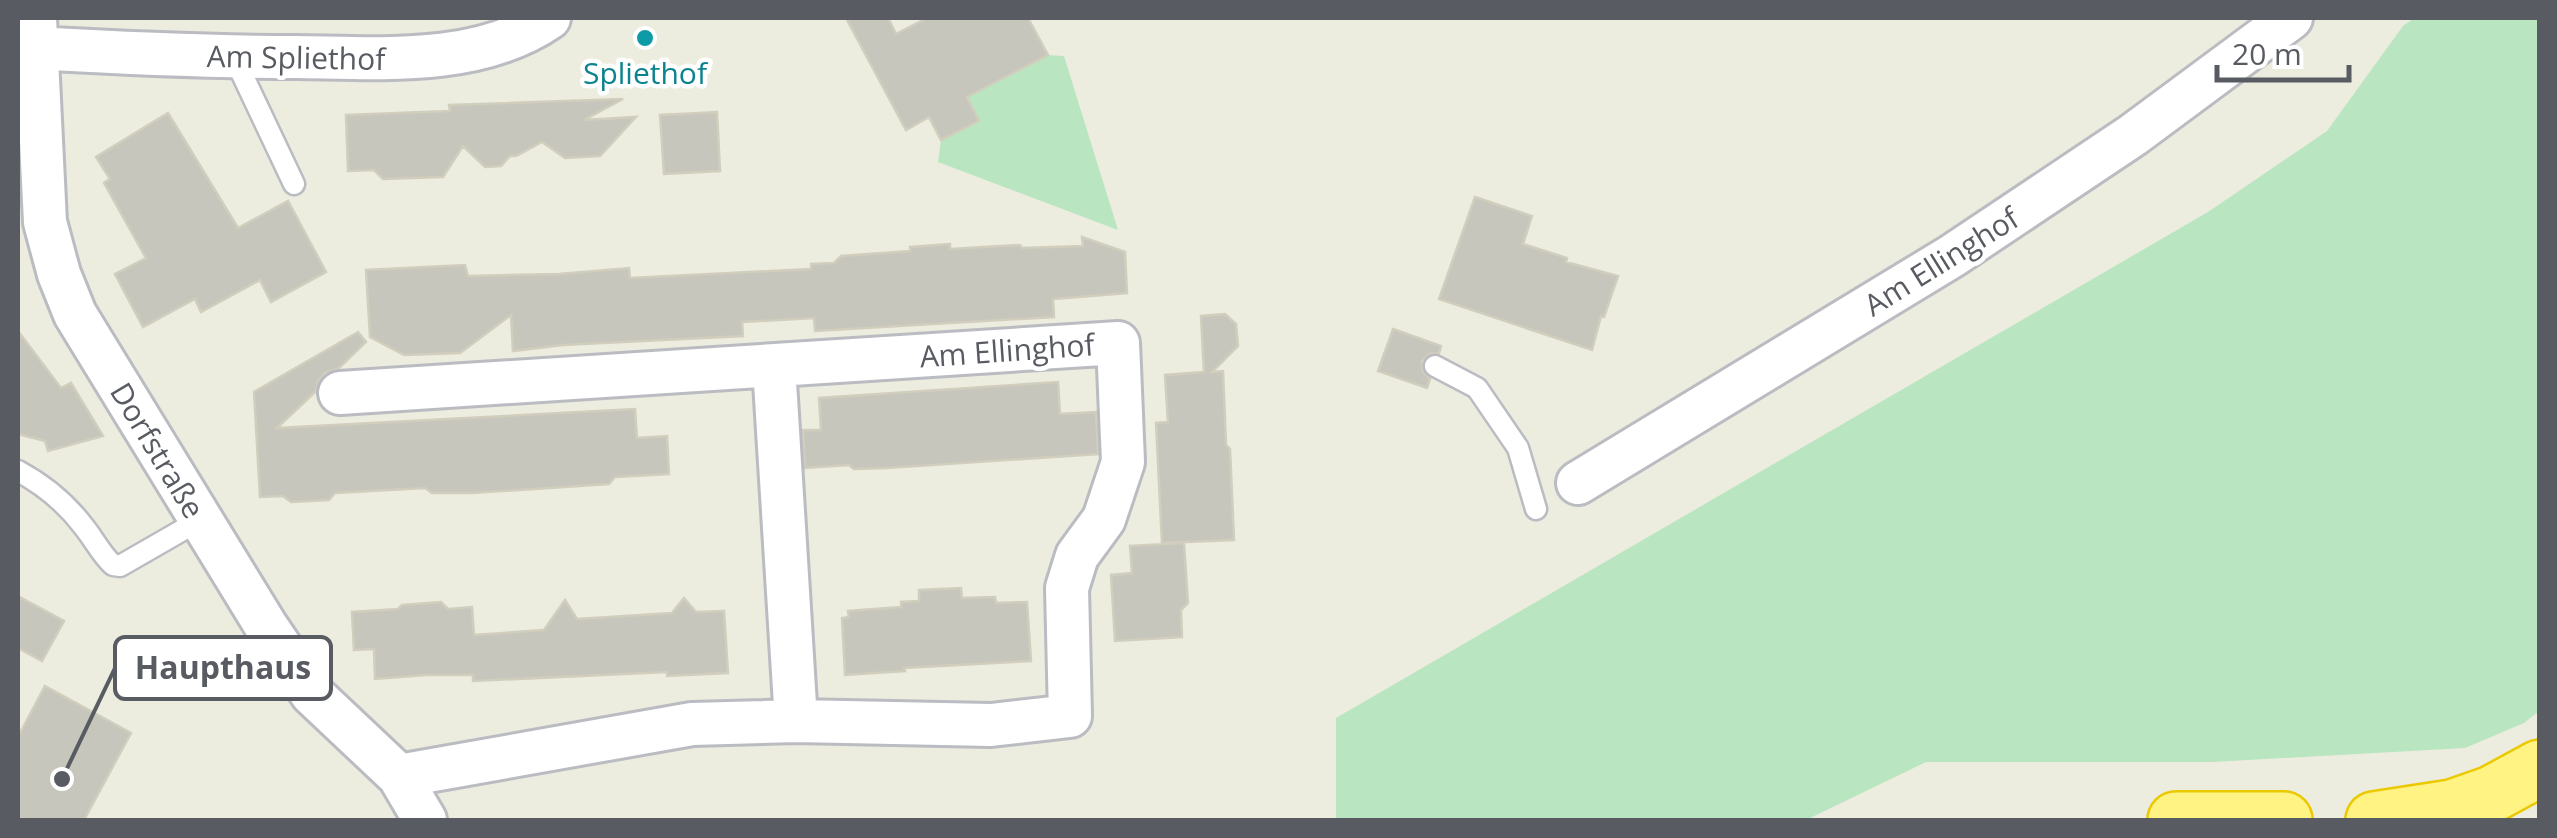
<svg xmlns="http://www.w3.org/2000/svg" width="2557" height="838" font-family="'Open Sans',sans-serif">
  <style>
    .green { fill: #b9e6c0 }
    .building { fill: #c7c6bc; stroke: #d1cebd; stroke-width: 2.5 }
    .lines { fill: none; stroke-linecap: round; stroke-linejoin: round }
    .lane-casing { stroke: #babcc2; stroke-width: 25 }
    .street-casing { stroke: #babcc2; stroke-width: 48 }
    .highway-casing { stroke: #ebc800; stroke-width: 60 }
    .lane { stroke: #fff; stroke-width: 20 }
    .street { stroke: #fff; stroke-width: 42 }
    .highway { stroke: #fff483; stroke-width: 55 }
    .culture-dot { fill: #0f9aa8; stroke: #fff; stroke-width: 4 }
    .labels { text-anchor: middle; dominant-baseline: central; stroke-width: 9; stroke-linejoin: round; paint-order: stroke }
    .street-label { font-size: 30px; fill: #585b61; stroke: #fff }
    .culture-label { font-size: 30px; fill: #0d838f; stroke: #fff }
    .leader { fill: none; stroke: #585b61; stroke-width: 4 }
    .callout-dot { fill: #585b61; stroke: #fff; stroke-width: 4 }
    .callout { fill: #fff; stroke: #585b61; stroke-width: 4 }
    .callout-label { font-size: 32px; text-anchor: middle; font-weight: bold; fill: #585b61 }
  </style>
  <rect width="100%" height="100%" fill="#ececdf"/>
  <path class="green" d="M2414,18H2539V711L2524,723L2465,748L2212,762H1926L1806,820H1336V718L2208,212L2327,131L2403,26Z
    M1048,55L1064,56L1118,230L938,162L941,140L978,120L967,97Z"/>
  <path class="building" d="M846,18H888L896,34L927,18H1028L1048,55L967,97L979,121L941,140L929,117L906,130Z
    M623,99L584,120L636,117L600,156L565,158L542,142L516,156H510L501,166L485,167L463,146L443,177L383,179L374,170L348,171L346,115L450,111L449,105Z
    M717,112L720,171L664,174L660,115Z
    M168,113L238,228L288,201L326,272L271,302L260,280L201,312L195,299L143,327L115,274L146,258L104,183L110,179L96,157Z
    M1475,197L1532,216L1523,244L1567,258L1566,262L1618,276L1604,317L1601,316L1592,350L1439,299Z
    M1082,237L1125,252L1127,293L1053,299L1054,317L815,331L814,318L742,322L743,336L563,345L513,351L511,315L460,353L404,355L370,337L366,270L465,265L468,276L559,274L629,268L630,278L811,269V264L834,263L841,256L910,251V247L950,244V249L1020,245L1022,248L1083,246Z
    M1225,314L1236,324L1238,346L1212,372L1223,371L1226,445L1230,449L1234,540L1162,543L1156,423L1168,422L1165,375L1204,372L1201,316Z
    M1393,329L1441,346L1439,353L1429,354L1422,361L1423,372L1430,379L1427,388L1378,371Z
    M18,331L61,388L71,383L103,436L48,451L45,441L18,434Z
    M358,332L366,342L339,368L325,373L318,381L316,391L277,428L635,409L637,438L667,436L669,474L615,477L609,484L472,493H432L425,488L335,493L329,500L291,502L283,496L260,497L254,392Z
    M1058,382L1060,414L1096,412L1098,454L887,468L854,469L849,465L805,468L803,430H821L819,398Z
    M1184,543L1188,603L1181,610L1182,637L1115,641L1111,575L1132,573L1130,546Z
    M961,588L962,598L995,597L996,603L1027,602L1031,661L904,668L905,671L845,675L842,618L849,617L848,611L901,607V602L919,601V590Z
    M18,596L64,621L42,661L18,648Z
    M684,598L696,612L724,611L728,673L667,676V672L473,681V675H426L375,679L374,649L354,650L352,612L398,609L402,605L441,602L448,609L472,607L474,635L544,630L565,600L577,619L672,613Z
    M45,686L131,733L84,820H18V737Z"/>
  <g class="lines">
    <g class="lane-casing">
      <path id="lane" d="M234,57L294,184
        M1435,366L1477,388L1518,448L1536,509
        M18,471C44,485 66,503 84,527C94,539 101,554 113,565L120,566L200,520"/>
    </g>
    <g class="street-casing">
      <path id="street" d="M35,18L45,222L59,274L75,314L266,626L312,694L399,776L425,820
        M35,48C122,53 209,57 296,57C378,58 478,67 549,18
        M774,366L796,721
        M340,393L1118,343L1123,462L1104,519L1077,556L1067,588L1070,716L991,725L796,721L692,724L399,776
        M1578,483L1952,256L2133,135L2291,18"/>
    </g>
    <g class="highway-casing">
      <path id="highway" d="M2176,820H2284
        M2374,820L2452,808L2492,794L2540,768"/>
    </g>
    <use href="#lane" class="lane"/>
    <use href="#street" class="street"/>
    <use href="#highway" class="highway"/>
  </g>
  <circle class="culture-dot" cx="645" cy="38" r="10"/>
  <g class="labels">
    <g class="street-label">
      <text transform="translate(296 57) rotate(1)">Am Spliethof</text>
      <text transform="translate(1941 261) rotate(-32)">Am Ellinghof</text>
      <text transform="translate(1007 350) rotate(-4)">Am Ellinghof</text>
      <text transform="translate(158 450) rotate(59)">Dorfstraße</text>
    </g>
    <g class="culture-label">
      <text x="645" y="72">Spliethof</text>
    </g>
  </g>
  <path class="leader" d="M62 779L115 668"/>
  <circle class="callout-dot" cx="62" cy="779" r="10"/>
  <rect class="callout" x="115" y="637" width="216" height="62" rx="10"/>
  <g class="callout-label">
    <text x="223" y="679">Haupthaus</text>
  </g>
  <rect width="2557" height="838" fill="none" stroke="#585b61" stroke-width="40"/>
  <path d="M2217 65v15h132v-15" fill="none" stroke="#585b61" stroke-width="5"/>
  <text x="2232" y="65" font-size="30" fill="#585b61" stroke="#ffffff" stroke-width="8" paint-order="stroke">20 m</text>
</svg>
